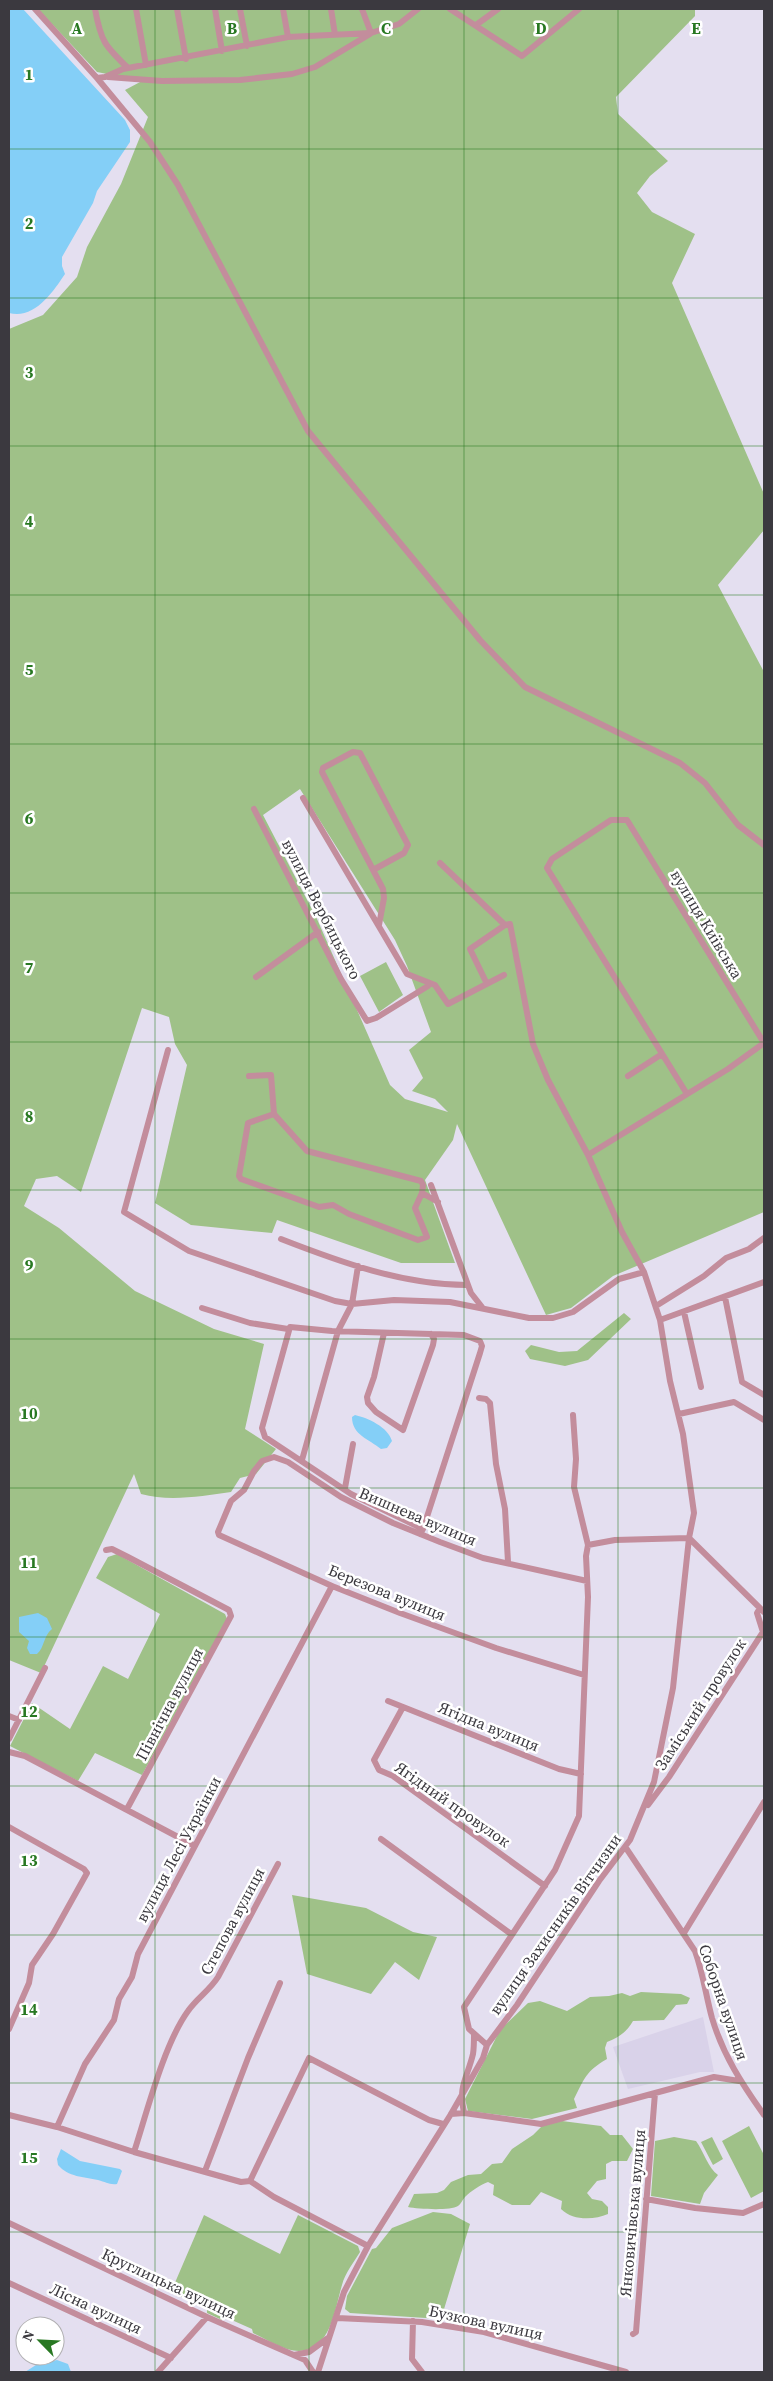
<svg xmlns="http://www.w3.org/2000/svg" width="773" height="2381" font-family="'Source Serif 4',serif">
  <style>
    .built { fill: #d9d2e9 }
    .green { fill: #9fc188; fill-rule: evenodd }
    .water { fill: #84cff7 }
    .lines { fill: none; stroke-linecap: round; stroke-linejoin: round }
    .minor { stroke: #c38d9c; stroke-width: 6 }
    .grid { fill: none; stroke: #287822; stroke-width: 1; stroke-opacity: 0.55 }
    .labels { text-anchor: middle; dominant-baseline: central; stroke-width: 5; stroke-linejoin: round; paint-order: stroke }
    .street-label { font-size: 16px; fill: #3b393f; stroke: #fff }
    .grid-label { font-size: 16px; text-anchor: middle; font-weight: bold; fill: #287822; stroke: #fff; stroke-width: 5; stroke-linejoin: round; paint-order: stroke }
  </style>
  <rect width="100%" height="100%" fill="#e4dff0"/>
  <path class="built" d="M703,2017L714,2072H700L628,2089L613,2047Z"/>
  <path class="green" d="M38,9H695V16L616,97L618,114L668,161L650,176L637,193L652,212L695,234L672,283L764,494V530L718,585L764,672V1212L613,1276L571,1308L546,1315L457,1124L453,1140L425,1180L455,1263H401L277,1220L272,1233L191,1225L155,1203L187,1065L175,1044L169,1017L142,1008L81,1192L57,1176L36,1179L24,1206L59,1228L135,1291L214,1329L264,1344L245,1429L276,1449L256,1474L240,1478L231,1492C202,1496 170,1502 141,1494L134,1474L41,1673L9,1660V329L43,315L77,277L87,247L121,184L148,117L125,90L142,81L97,72ZM300,789L395,940L407,966L431,1032L409,1050L423,1078L412,1091L435,1099L448,1112L405,1099L390,1085L317,919L263,815Z
    M386,962L403,995L379,1012L360,976Z
    M624,1313L631,1319L588,1360L565,1366L530,1359L525,1351L531,1345L559,1352L577,1351Z
    M117,1554L225,1614L227,1619L142,1775L95,1753L78,1781L10,1746L32,1703L70,1729L103,1666L128,1679L160,1614L96,1578L108,1557Z
    M292,1895L366,1908L413,1932L437,1937L419,1980L395,1962L371,1994L307,1974Z
    M641,1992L681,1994L690,1998L687,2004L676,2005L664,2020L633,2021C627,2032 618,2038 607,2042L605,2048L607,2059C585,2072 585,2078 574,2099L577,2108L532,2119L468,2111L465,2099L500,2030L528,2003L540,2001L567,2011L590,1997L609,1996L622,1993L630,1996Z
    M562,2121L601,2126L610,2135H622L633,2149L627,2161H612L606,2164V2179L597,2181L587,2193L592,2199L602,2201L608,2207V2214C594,2220 573,2221 561,2209L562,2201L541,2192L530,2205H512L493,2195L494,2185L488,2182C480,2185 471,2191 465,2197C462,2200 461,2204 458,2206C450,2211 418,2209 408,2207L414,2194L437,2193L444,2190L451,2182L468,2175L481,2174L492,2164L502,2163L512,2149L533,2135L544,2124Z
    M749,2126L764,2155V2191L751,2198L722,2141Z
    M674,2137L696,2141C704,2152 708,2168 718,2175L704,2193L700,2204L651,2196L655,2141Z
    M712,2137L723,2159L713,2165L701,2142Z
    M433,2212L451,2214L470,2224L441,2319L350,2313L345,2309L347,2296L372,2249L376,2248L392,2228Z
    M204,2215L280,2254L298,2215L358,2246L360,2252C354,2262 345,2273 342,2285C335,2308 331,2351 299,2351C284,2351 266,2339 253,2333L252,2329L225,2317L222,2320L207,2313V2308L171,2292Z"/>
  <path class="water" d="M9,9H23L125,120L130,130V142L97,191L93,203L62,257V266L65,274C53,292 34,320 9,313Z
    M355,1415C368,1418 388,1427 392,1441L387,1448L381,1449C369,1439 352,1435 352,1417Z
    M38,1613L47,1618L52,1629C43,1636 45,1647 37,1654H30L27,1648L29,1641L19,1632V1617Z
    M61,2149L80,2161L120,2169L122,2171L117,2184C109,2185 106,2182 98,2180C84,2177 68,2177 58,2165L57,2159Z
    M57,2360L68,2364L71,2372H25L36,2365Z"/>
  <g class="lines">
    <path class="minor" d="M35,9L97,78L150,142L178,185L308,431L480,640L525,687L680,763L705,783L738,825L764,845
      M95,9C101,42 105,46 128,68
      M136,9L146,65
      M177,9L186,59
      M215,9L222,51
      M240,9L247,46
      M283,9L288,37
      M331,9L335,35
      M362,9L371,33
      M450,9L522,56L579,9
      M476,25L498,9
      M108,77L162,81L240,80L292,74L315,67L370,34
      M97,78L105,77L123,69L288,37L371,33L399,24L418,9
      M303,798L407,974L435,985L448,1004L504,975
      M254,809L341,979L367,1021L376,1018L428,986V983
      M373,870L404,853L408,845L360,753L353,752L323,768L322,772L383,889L384,898L379,925
      M256,977L318,932
      M487,984L470,949L505,925
      M168,1050L124,1212L189,1251L335,1301L352,1304L394,1300L450,1302L529,1318H553L573,1312L619,1279L644,1272
      M249,1076L271,1075L274,1114L307,1151L421,1181L423,1185L422,1193L438,1202
      M628,1076L662,1054
      M687,1094L547,868L552,859L611,820H627L764,1043
      M274,1114L248,1123L239,1176L241,1179L319,1207L333,1205L349,1214L418,1240L427,1237L415,1208L422,1193
      M588,1155L728,1069L764,1043
      M431,1185L471,1293L482,1307
      M281,1239C340,1262 403,1285 467,1285
      M725,1297L742,1382L764,1395
      M656,1306L704,1276L726,1258L749,1249L764,1238
      M202,1308L250,1323L288,1329
      M684,1312L701,1387
      M660,1320L764,1282
      M384,1333L374,1377L367,1397L368,1403L376,1412L403,1430L433,1345L434,1339L431,1334
      M479,1398L486,1399L490,1403L496,1464L505,1509L508,1562
      M679,1414L734,1402L764,1420
      M573,1415L576,1459L574,1487L588,1545
      M302,1460L338,1331L352,1304L358,1266
      M345,1488L353,1444
      M420,1534L423,1529L480,1353L482,1346L480,1341L464,1335L332,1331L290,1327L262,1428L265,1437L351,1494L423,1529
      M106,1550L112,1549L128,1557L229,1610L231,1616L127,1809
      M584,1675L496,1648L400,1613L332,1586L219,1535L218,1532L231,1501L244,1490L254,1471L262,1461L274,1457L288,1462L341,1497L393,1523L440,1542L483,1558L587,1581
      M388,1701L559,1769L581,1774
      M403,1707L374,1760L379,1770L393,1776L545,1886
      M9,1716L19,1720
      M9,1739L45,1668
      M9,1752L25,1756L195,1846
      M648,1805L669,1777L763,1632L757,1613L760,1608
      M9,1827L84,1869L87,1873L53,1934L32,1965L29,1983L9,2029
      M381,1839L511,1934
      M626,1848L695,1951C703,1973 706,1996 712,2018C723,2055 742,2084 764,2115
      M684,1933L764,1802
      M487,2045L469,2029L464,2007L555,1870L579,1816L588,1597L586,1556L588,1545L615,1540L689,1538L764,1612
      M464,2113C458,2085 467,2079 473,2054C474,2048 474,2041 474,2034
      M451,2114L464,2113L541,2124L714,2077L739,2081
      M9,2115L57,2127L134,2152L241,2182L250,2181
      M57,2127L85,2064L114,2020L119,1999L132,1977L138,1954L332,1586
      M134,2152C147,2112 164,2044 188,2011C197,1998 210,1990 218,1977L278,1864
      M205,2171L248,2058L280,1983
      M646,2199L695,2208L743,2213L764,2204
      M9,2223L207,2317L305,2360L313,2372
      M368,2246L274,2197L250,2181L309,2058L429,2120L443,2124
      M9,2283L171,2358
      M337,2318L422,2322L484,2332L626,2372
      M413,2321L412,2359L422,2372
      M633,2334L636,2332L655,2093
      M294,2355L309,2352L328,2338
      M158,2372L207,2317
      M318,2372L344,2292L368,2246L451,2114L483,2058L487,2045L517,2005L599,1881L630,1840L654,1782L673,1688L689,1538L694,1513L683,1434L670,1381L660,1320L644,1272L622,1232L588,1155L548,1080L533,1044L510,924L505,925L440,863"/>
  </g>
  <path class="grid" d="M155,9V2372M309,9V2372M464,9V2372M618,9V2372M9,149H764M9,298H764M9,446H764M9,595H764M9,744H764M9,893H764M9,1042H764M9,1190H764M9,1339H764M9,1488H764M9,1637H764M9,1786H764M9,1935H764M9,2083H764M9,2232H764"/>
  <g class="labels">
    <g class="street-label">
      <text transform="translate(322 909) rotate(63)">вулиця Вербицького</text>
      <text transform="translate(707 924) rotate(59)">вулиця Київська</text>
      <text transform="translate(418 1516) rotate(23)">Вишнева вулиця</text>
      <text transform="translate(387 1592) rotate(22)">Березова вулиця</text>
      <text transform="translate(169 1704) rotate(-62)">Північна вулиця</text>
      <text transform="translate(700 1704) rotate(-57)">Заміський провулок</text>
      <text transform="translate(489 1726) rotate(22)">Ягідна вулиця</text>
      <text transform="translate(453 1804) rotate(35)">Ягідний провулок</text>
      <text transform="translate(178 1849) rotate(-62)">вулиця Лесі Українки</text>
      <text transform="translate(232 1921) rotate(-62)">Степова вулиця</text>
      <text transform="translate(555 1924) rotate(-55)">вулиця Захисників Вітчизни</text>
      <text transform="translate(724 2002) rotate(71)">Соборна вулиця</text>
      <text transform="translate(632 2213) rotate(-85)">Янковичівська вулиця</text>
      <text transform="translate(169 2283) rotate(25)">Круглицька вулиця</text>
      <text transform="translate(96 2308) rotate(25)">Лісна вулиця</text>
      <text transform="translate(486 2322) rotate(12)">Бузкова вулиця</text>
    </g>
  </g>
  <g class="grid-label">
    <text x="77" y="34">A</text>
    <text x="232" y="34">B</text>
    <text x="386" y="34">C</text>
    <text x="541" y="34">D</text>
    <text x="696" y="34">E</text>
    <text x="29" y="80">1</text>
    <text x="29" y="229">2</text>
    <text x="29" y="378">3</text>
    <text x="29" y="527">4</text>
    <text x="29" y="675">5</text>
    <text x="29" y="824">6</text>
    <text x="29" y="973">7</text>
    <text x="29" y="1122">8</text>
    <text x="29" y="1271">9</text>
    <text x="29" y="1419">10</text>
    <text x="29" y="1568">11</text>
    <text x="29" y="1717">12</text>
    <text x="29" y="1866">13</text>
    <text x="29" y="2015">14</text>
    <text x="29" y="2163">15</text>
  </g>
  <rect width="773" height="2381" fill="none" stroke="#3b393f" stroke-width="20"/>
  <g transform="translate(40 2341) rotate(294)"><circle r="24" fill="#ffffff" stroke="#b1b0b2"/>
  <path d="M0-4L9 19L0 12L-9 19Z" fill="#287822"/>
  <text y="-8" font-size="14" font-weight="bold" text-anchor="middle" fill="#3b393f">N</text>
  </g>
</svg>
